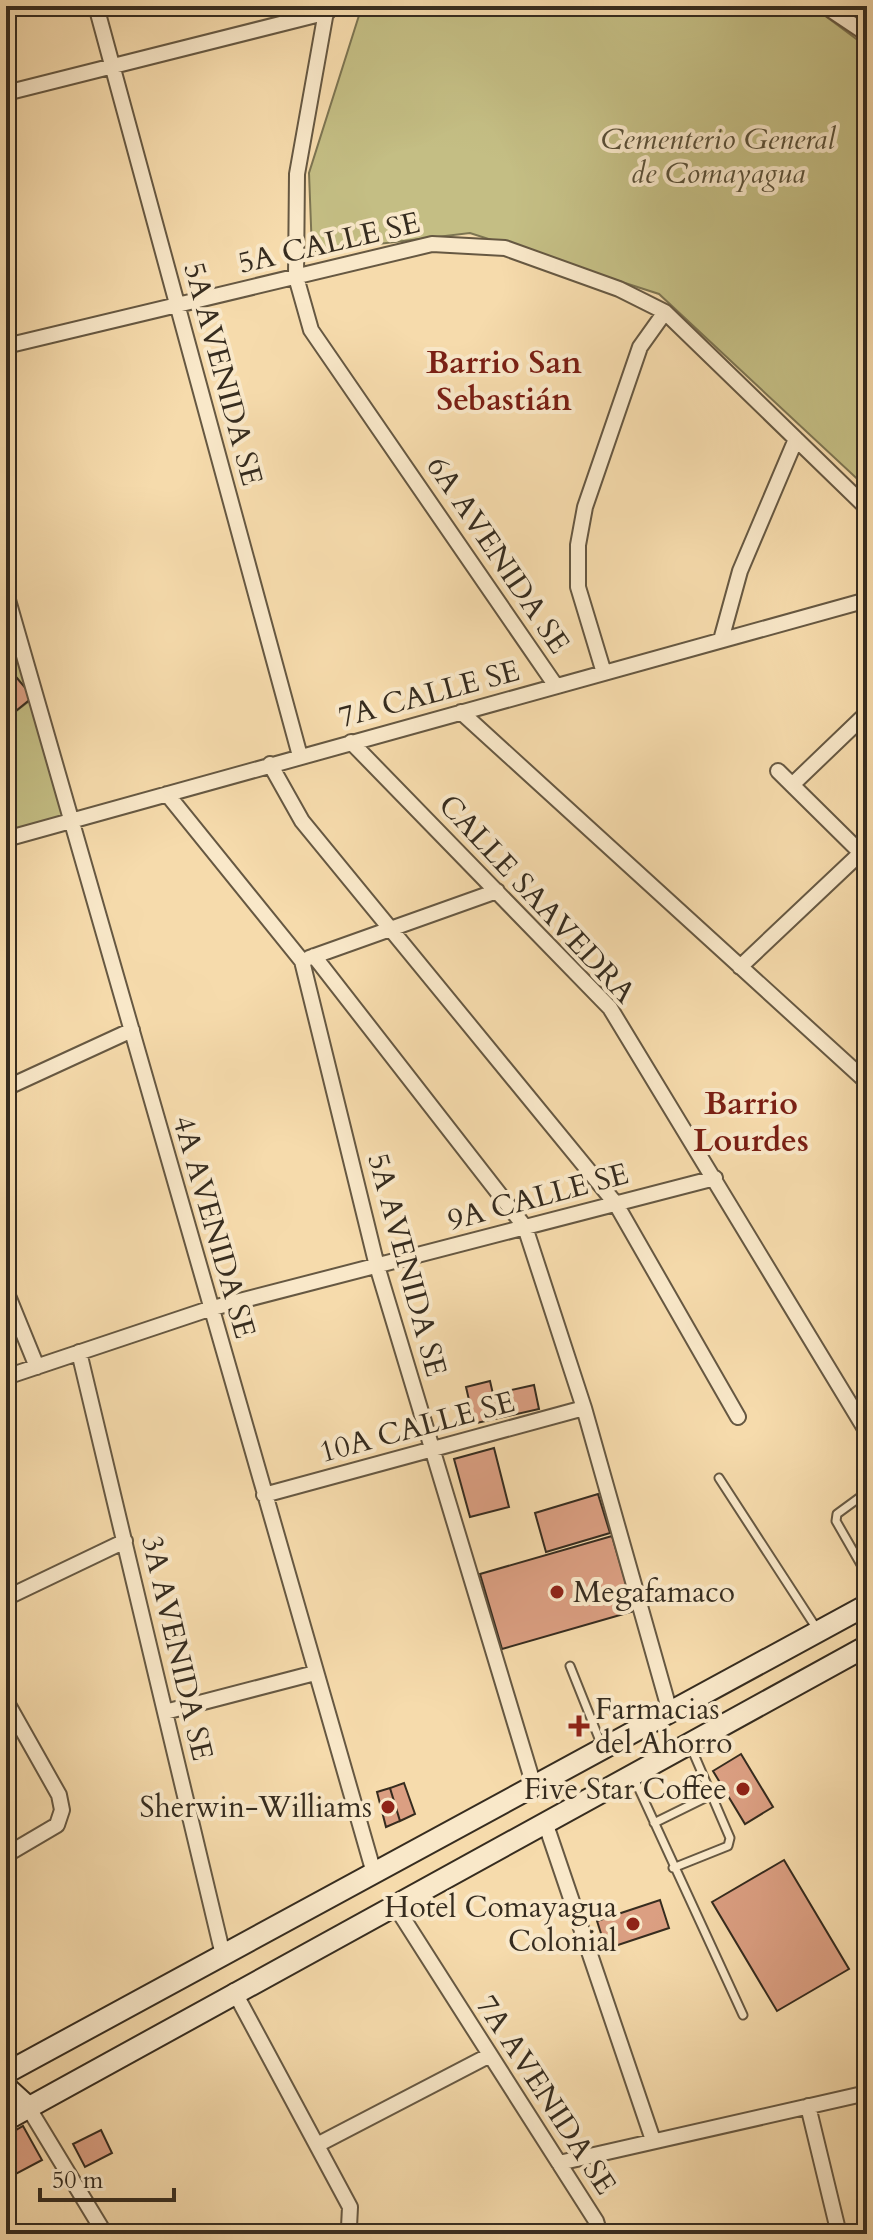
<svg xmlns="http://www.w3.org/2000/svg" width="873" height="2240" font-family="Cardo,serif">
  <style>
    .green { fill: #c4be84; stroke: #7d7552; stroke-width: 2 }
    .building { fill: #db9f82; stroke: #362c1f; stroke-width: 2 }
    .lines { fill: none; stroke-linecap: round; stroke-linejoin: round }
    .lane-casing { stroke: #665842; stroke-width: 11 }
    .street-casing { stroke: #665842; stroke-width: 18 }
    .secondary-casing { stroke: #362c1f; stroke-width: 24 }
    .lane { stroke: #f9e8c9; stroke-width: 7 }
    .street { stroke: #f9e8c9; stroke-width: 14 }
    .secondary { stroke: #f9e8c9; stroke-width: 20 }
    .poi-dot { fill: #8f2418; stroke: #f9e8c9; stroke-width: 3 }
    .labels { text-anchor: middle; dominant-baseline: central; stroke-width: 8; stroke-linejoin: round; paint-order: stroke }
    .park-label { font-size: 30px; font-style: italic; fill: #5a5038; stroke: #f9e8c9 }
    .street-label { font-size: 30px; fill: #362c1f; stroke: #f9e8c9 }
    .poi-label { font-size: 30px; fill: #362c1f; stroke: #f9e8c9; text-anchor: end }
    .neighbourhood-label { font-size: 32px; font-weight: bold; fill: #7a1f14; stroke: #f9e8c9 }
  </style>
  <rect width="100%" height="100%" fill="#f6dbac"/>
  <filter id="stains"><feTurbulence type="fractalNoise" baseFrequency=".0025" numOctaves="4"/><feColorMatrix values="0 0 0 0 .2 0 0 0 0 .09 0 0 0 0 .02 0 0 0 .5 -.17"/></filter>
  <radialGradient id="worn" r=".72"><stop offset=".6" stop-color="#630" stop-opacity="0"/><stop offset="1" stop-color="#630" stop-opacity=".3"/></radialGradient>
  <path class="green" d="M362,6H812L867,47V488L659,294L470,233L312,252L309,173Z
    M6,625L33,697L64,816L6,834V719L33,698L6,665Z"/>
  <path class="building" d="M6,665L33,697L6,719Z
    M490,1381L493,1394L534,1385L539,1409L463,1426L457,1403L469,1400L466,1387Z
    M494,1448L509,1507L470,1517L454,1459Z
    M598,1494L610,1533L546,1552L535,1513Z
    M612,1536L634,1611L502,1649L480,1574Z
    M741,1754L773,1807L745,1824L713,1771Z
    M404,1783L415,1814L400,1821L390,1788Z
    M390,1788L400,1821L386,1827L377,1792Z
    M784,1860L849,1969L777,2011L712,1902Z
    M660,1900L669,1928L606,1949L597,1921Z
    M23,2126L42,2160L12,2176L6,2164V2136Z
    M101,2130L112,2153L85,2167L73,2144Z"/>
  <g class="lines">
    <g class="lane-casing">
      <path id="lane" d="M719,1478L817,1629
        M867,1492L837,1514L836,1521L867,1575
        M570,1666L602,1746
        M633,1776L743,2015
        M654,1823L713,1794
        M673,1868L728,1846L730,1838L690,1745"/>
    </g>
    <g class="street-casing">
      <path id="street" d="M96,6L300,756
        M327,6L297,174L296,277L311,330L556,686
        M825,6L867,34
        M6,93L328,12
        M6,346L432,244L505,248L619,289L665,312L867,508
        M6,593L374,1873
        M721,640L740,571L796,439
        M604,673L578,587V545L585,507L640,347L665,312
        M461,712L867,1082
        M351,742L610,1008L867,1432
        M270,764L302,821L616,1204L738,1417
        M778,771L861,853
        M792,785L867,713
        M167,794L302,961L377,1266L534,1786
        M6,839L867,600
        M314,956L525,1227L584,1408L670,1712
        M309,958L497,891
        M740,967L867,847
        M6,1088L132,1030
        M6,1291L37,1367
        M79,1352L223,1955
        M6,1377L209,1309L715,1178
        M264,1495L584,1408
        M6,1598L125,1541
        M6,1701L59,1795L62,1810L57,1825L6,1855
        M165,1712L315,1673
        M545,1822L653,2140
        M394,1904L596,2221L600,2234
        M234,1991L350,2207L349,2227L343,2234
        M808,2106L839,2234
        M28,2107L105,2234
        M317,2145L490,2055
        M559,2163L867,2093"/>
    </g>
    <g class="secondary-casing">
      <path id="secondary" d="M6,2073L867,1605
        M6,2087L28,2107
        M6,2120L867,1646"/>
    </g>
    <use href="#lane" class="lane"/>
    <use href="#street" class="street"/>
    <use href="#secondary" class="secondary"/>
  </g>
  <g class="poi-dot">
    <circle cx="557" cy="1592" r="8"/>
    <path d="M575 1714h8v8h8v8h-8v8h-8v-8h-8v-8h8z"/>
    <circle cx="743" cy="1789" r="8"/>
    <circle cx="388" cy="1807" r="8"/>
    <circle cx="633" cy="1924" r="8"/>
  </g>
  <g class="labels">
    <g class="park-label">
      <text x="718" y="139">Cementerio General<tspan x="718" dy="34">de Comayagua</tspan></text>
    </g>
    <g class="street-label">
      <text transform="translate(329 243) rotate(-13)">5A CALLE SE</text>
      <text transform="translate(223 374) rotate(75)">5A AVENIDA SE</text>
      <text transform="translate(498 555) rotate(56)">6A AVENIDA SE</text>
      <text transform="translate(429 694) rotate(-15)">7A CALLE SE</text>
      <text transform="translate(537 899) rotate(47)">CALLE SAAVEDRA</text>
      <text transform="translate(538 1197) rotate(-15)">9A CALLE SE</text>
      <text transform="translate(214 1227) rotate(74)">4A AVENIDA SE</text>
      <text transform="translate(407 1265) rotate(75)">5A AVENIDA SE</text>
      <text transform="translate(417 1427) rotate(-15)">10A CALLE SE</text>
      <text transform="translate(177 1648) rotate(77)">3A AVENIDA SE</text>
      <text transform="translate(546 2095) rotate(57)">7A AVENIDA SE</text>
    </g>
    <g class="poi-label">
      <text x="573" y="1592" text-anchor="start">Megafamaco</text>
      <text x="595" y="1709" text-anchor="start">Farmacias<tspan x="595" dy="34">del Ahorro</tspan></text>
      <text x="727" y="1789">Five Star Coffee</text>
      <text x="372" y="1807">Sherwin-Williams</text>
      <text x="617" y="1907">Hotel Comayagua<tspan x="617" dy="34">Colonial</tspan></text>
    </g>
    <g class="neighbourhood-label">
      <text x="504" y="363">Barrio San<tspan x="504" dy="37">Sebastián</tspan></text>
      <text x="751" y="1104">Barrio<tspan x="751" dy="37">Lourdes</tspan></text>
    </g>
  </g>
  <rect width="873" height="2240" fill="none" stroke="#f6dbac" stroke-width="32"/>
  <rect x="8" y="8" width="857" height="2224" fill="none" stroke="#362c1f" stroke-width="4"/>
  <rect x="16" y="16" width="841" height="2208" fill="none" stroke="#362c1f" stroke-width="2"/>
  <path d="M40 2188v12h134v-12" fill="none" stroke="#362c1f" stroke-width="4"/>
  <text x="52" y="2188" font-size="24" fill="#362c1f" stroke="#f9e8c9" stroke-width="6" paint-order="stroke">50 m</text>
  <rect width="100%" height="100%" filter="url(#stains)"/>
  <rect width="100%" height="100%" fill="url(#worn)"/>
</svg>
